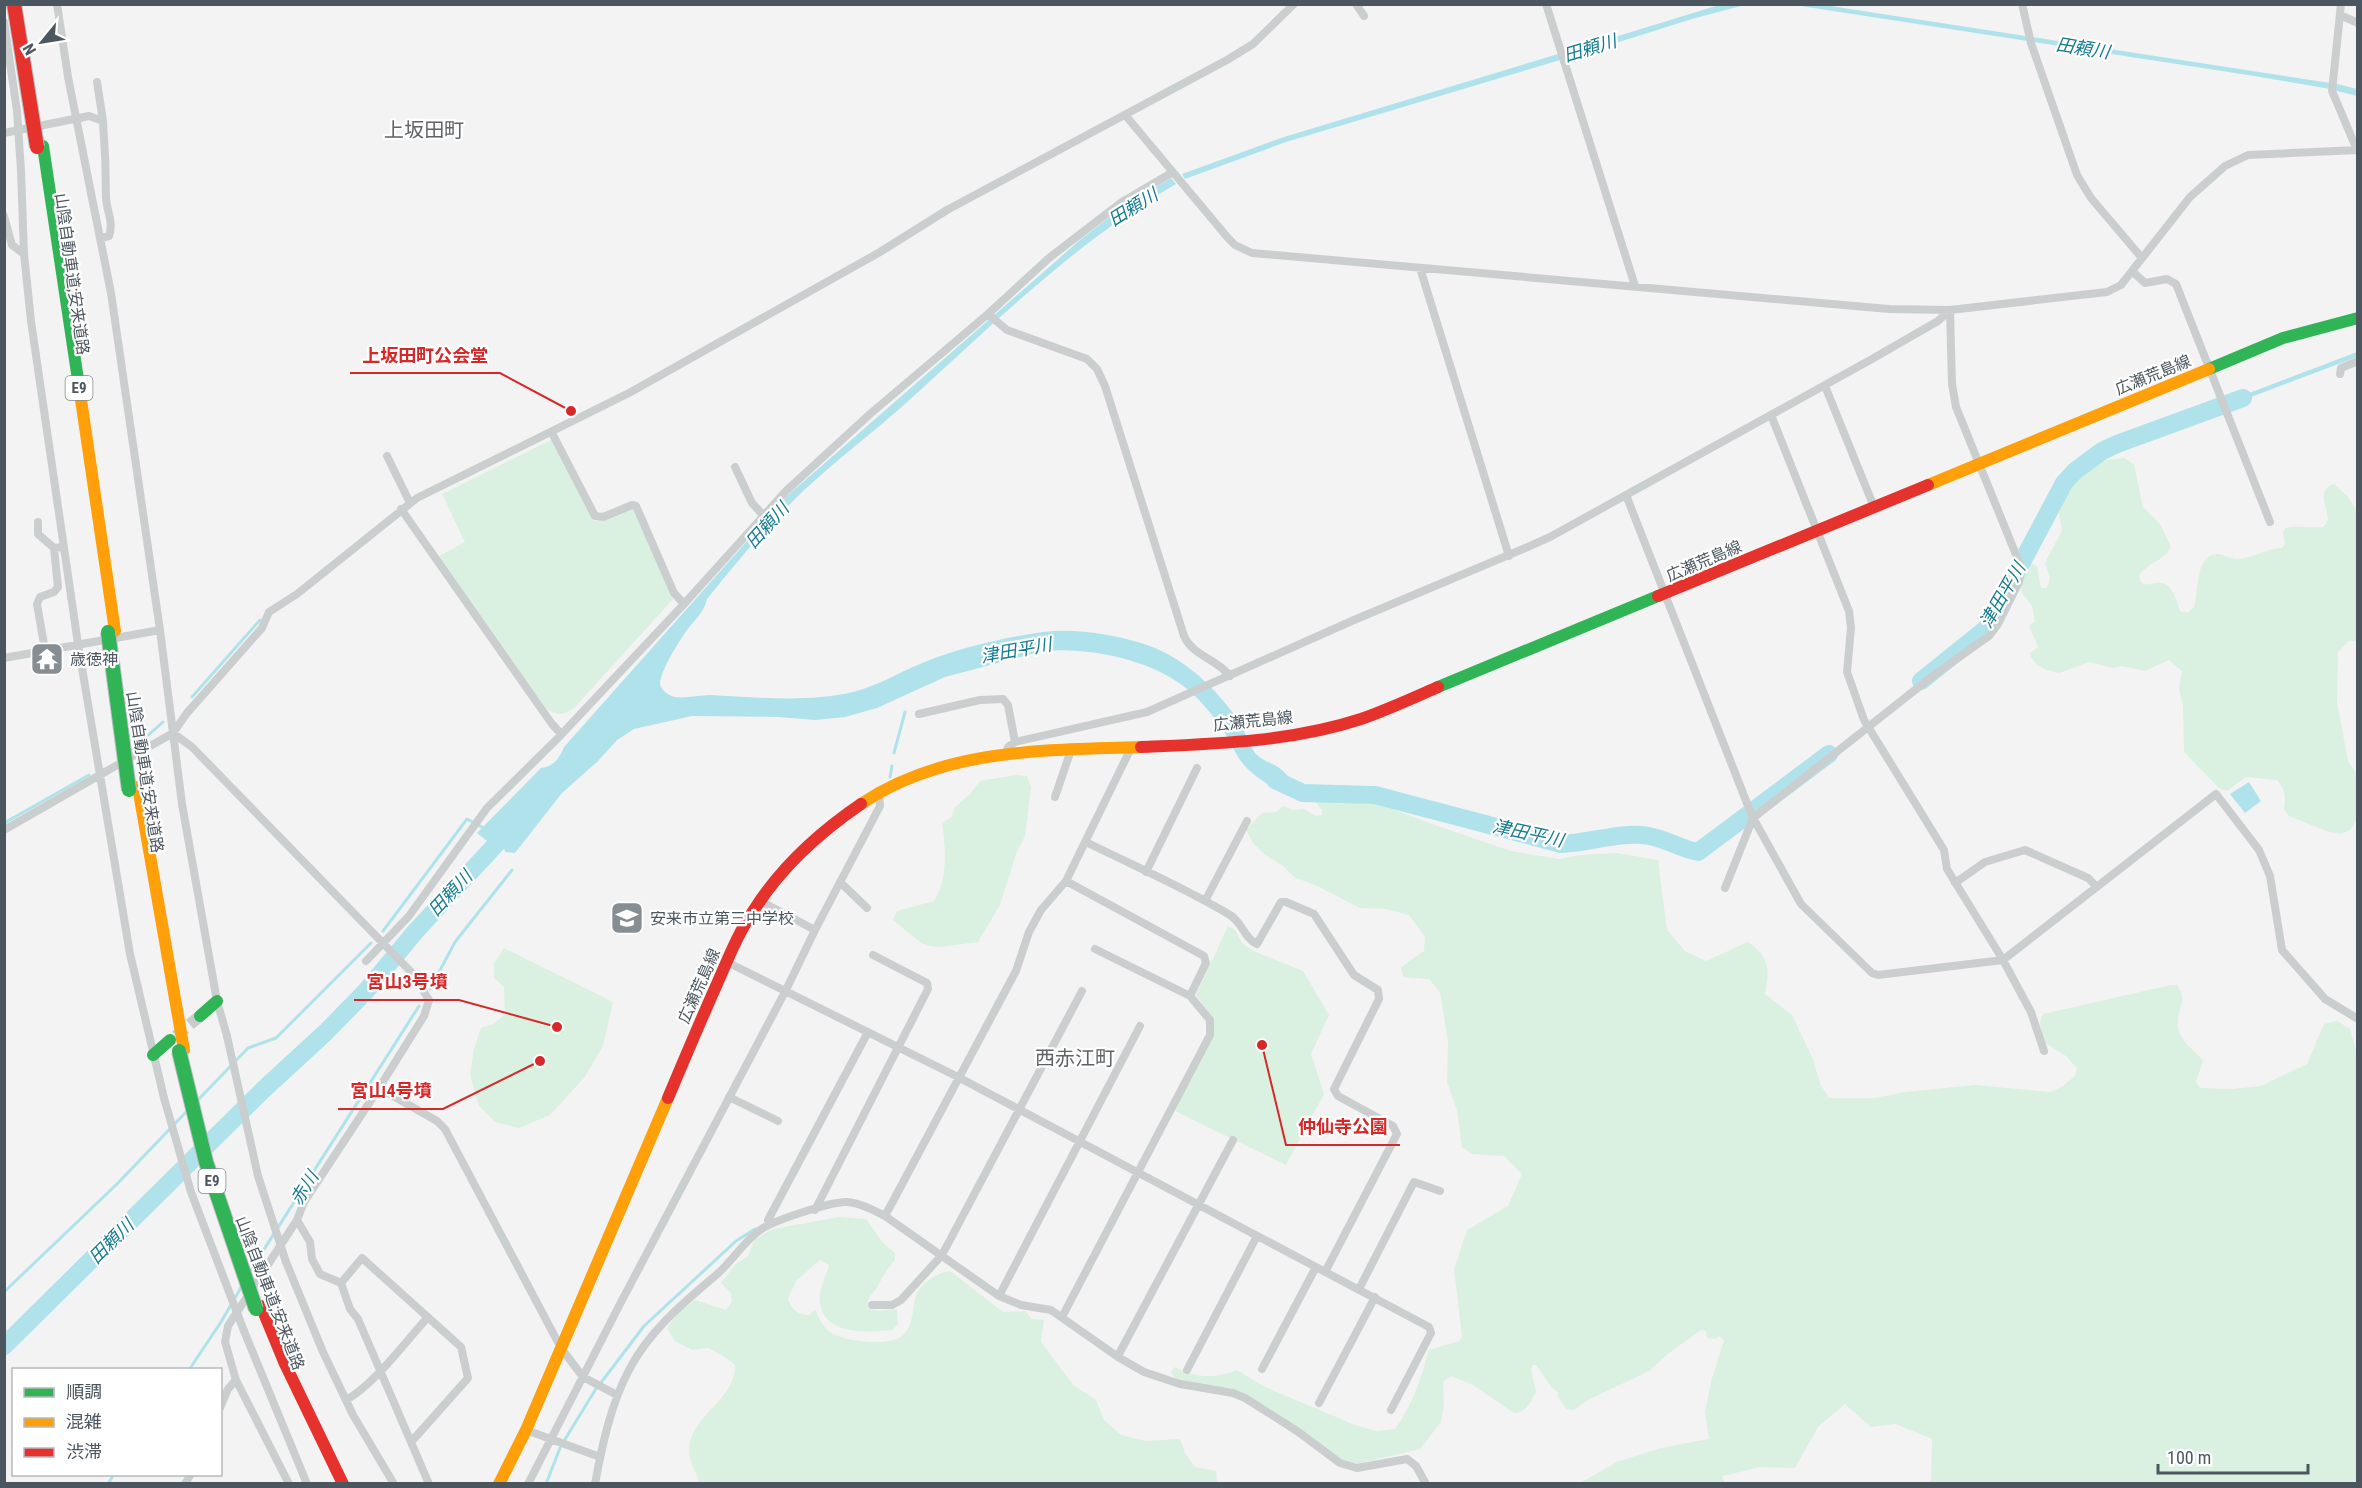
<svg xmlns="http://www.w3.org/2000/svg" width="2362" height="1488" font-family="'Roboto Condensed','Noto Sans JP',sans-serif">
  <style>
    .green { fill: #daf0e1 }
    .water { fill: #b0e2eb }
    .lines { fill: none; stroke-linecap: round; stroke-linejoin: round }
    .stream { stroke: #b0e2eb; stroke-width: 3 }
    .river { stroke: #b0e2eb; stroke-width: 18 }
    .secondary-tunnel { stroke: #c9ccce; stroke-width: 12; stroke-dasharray: 12 6; stroke-linecap: butt }
    .street { stroke: #cbcecf; stroke-width: 8 }
    .fast { stroke: #30b455; stroke-width: 12 }
    .slow { stroke: #ff9f0a; stroke-width: 12 }
    .jam { stroke: #e5322d; stroke-width: 12 }
    .fast-bridge-casing { stroke: #b8bdc2; stroke-width: 16; stroke-linecap: butt }
    .jam-bridge-casing { stroke: #b8bdc2; stroke-width: 16; stroke-linecap: butt }
    .street-bridge { stroke: #cbcecf; stroke-width: 8 }
    .fast-bridge { stroke: #30b455; stroke-width: 14 }
    .jam-bridge { stroke: #e5322d; stroke-width: 14 }
    .labels { text-anchor: middle; dominant-baseline: central; stroke-width: 4.5; stroke-linejoin: round; paint-order: stroke }
    .shield { fill: #fff; stroke: #81898f; stroke-width: 1.5 }
    .shield-label { font-size: 15px; font-weight: bold; fill: #4b565f }
    .street-label { font-size: 16px; fill: #4b565f; stroke: #fff }
    .poi-label { font-size: 16px; fill: #4b565f; stroke: #fff; text-anchor: start }
    .water-label { font-size: 18px; font-style: italic; fill: #147b91; stroke: #fff }
    .quarter-label { font-size: 20px; fill: #5f6367; stroke: #fff }
    .leader { fill: none; stroke: #d62828; stroke-width: 2 }
    .callout-dot { fill: #d62828; stroke: #fff; stroke-width: 2 }
    .callout-label { font-size: 18px; text-anchor: middle; font-weight: bold; fill: #d62828; stroke: #fff; stroke-width: 4.5; stroke-linejoin: round; paint-order: stroke }
  </style>
  <rect width="100%" height="100%" fill="#f3f3f3"/>
  <path class="green" d="M553,439L594,521H601L629,508L635,511L673,599L575,707C565,715 556,717 546,708L439,556L465,542L442,494Z
    M2125,458L2134,465L2143,507L2160,524L2171,547C2165,560 2148,563 2139,575L2141,583C2151,587 2152,582 2161,583C2173,583 2177,603 2180,611L2187,613L2194,607C2199,591 2195,552 2219,554C2225,555 2231,559 2237,559C2252,559 2266,548 2282,548L2285,544L2283,532L2286,528C2298,525 2310,529 2323,527L2328,520C2327,506 2316,490 2334,484L2348,497L2357,511V641H2349L2338,652L2337,702L2348,761L2357,774V819L2350,830L2341,834L2329,832L2289,816L2284,809C2286,797 2285,789 2277,780L2246,777L2227,791L2220,789L2184,752L2183,706L2179,689L2182,671L2169,660L2145,671L2122,666L2113,668L2089,662L2059,673L2046,670L2036,664L2031,657L2030,653L2038,647L2029,626L2035,621L2032,606L2022,593L2021,587L2022,579L2031,564L2037,566L2041,588H2047L2050,578L2045,563L2062,530L2057,503L2061,493L2089,468L2103,460Z
    M1016,775L1027,776L1031,787L1025,836L1017,851L1000,905L978,942L939,947L930,946L921,943L893,920L897,911L934,901C948,879 946,849 942,824L952,816L955,807L970,794L980,781Z
    M1335,797L1380,804L1429,823L1511,851L1559,859L1581,855L1617,853L1658,860L1667,930L1685,951L1706,961L1748,942C1770,957 1770,970 1765,994L1792,1015L1813,1059L1820,1084L1829,1098H1875L1905,1092L1975,1085L2050,1092L2063,1086L2075,1076L2077,1068L2066,1056L2045,1043C2042,1033 2037,1024 2043,1014L2171,985H2177C2189,1002 2176,1009 2178,1026C2179,1041 2194,1050 2203,1060L2196,1082L2200,1088L2233,1089L2261,1086L2307,1064L2324,1024L2337,1021L2350,1029L2358,1058L2357,1483H1931L1932,1439L1896,1424L1871,1427L1845,1404L1818,1427L1795,1468L1761,1467L1722,1476L1725,1483H1580L1617,1462L1661,1448L1709,1439L1705,1412L1711,1382L1724,1340L1719,1336L1716,1339L1707,1338L1706,1331L1701,1330L1669,1353L1649,1371L1586,1401L1574,1410L1566,1409L1558,1397V1392L1552,1388L1536,1365H1533L1531,1370L1536,1392C1531,1401 1526,1413 1514,1413L1473,1385L1451,1376L1443,1382L1444,1404L1441,1422L1420,1449L1357,1464L1343,1460L1249,1396C1243,1393 1237,1390 1230,1388C1214,1385 1178,1389 1171,1372L1175,1367C1196,1378 1215,1379 1237,1370L1263,1386L1355,1425L1376,1431L1395,1429C1413,1405 1421,1378 1429,1350L1459,1341L1462,1337L1454,1269L1467,1230L1508,1206L1522,1174L1504,1156L1472,1154L1462,1147L1457,1110L1447,1082L1448,1042L1440,992L1429,979L1403,977L1401,967L1424,951L1425,937L1409,915L1386,909L1360,908L1317,886L1294,877L1283,866L1264,854L1253,843L1246,830L1262,813L1276,812L1283,806L1293,810L1304,809L1316,816L1322,815V810L1316,803L1317,798Z
    M1228,926L1235,930L1243,944L1256,952L1303,971L1329,1015L1311,1054L1324,1094L1286,1165L1175,1111L1213,1019L1196,995Z
    M504,948L613,1002L603,1046L584,1078L550,1115L519,1128L495,1122L479,1106L470,1075L474,1049L481,1028L494,1024L505,1014L504,987L494,978V963Z
    M839,1217L866,1219L883,1243L895,1253V1260C886,1270 884,1275 878,1286C872,1295 866,1297 868,1309L879,1311L897,1309L898,1324L892,1330C868,1332 823,1336 820,1302C818,1291 826,1276 829,1265L820,1260L796,1281L788,1299C792,1310 798,1315 809,1315L815,1309C819,1317 822,1326 830,1332C844,1342 894,1348 905,1333C913,1324 913,1309 915,1298C919,1284 937,1273 950,1271L1003,1312L1025,1311L1032,1319L1044,1320L1041,1342L1074,1386L1096,1400L1104,1420L1121,1435L1146,1441L1180,1439L1185,1453L1195,1467L1216,1471L1217,1483H700C696,1473 688,1459 689,1448C692,1414 736,1399 735,1365L722,1355L708,1348L692,1350L675,1341L667,1328L678,1313L695,1300L726,1310L732,1302L731,1293L721,1283L735,1265L748,1256L755,1239L773,1229Z"/>
  <path class="water" d="M1719,5H1745L1692,19L1565,59L1563,53Z
    M1794,5H1824L2337,84L2357,89V96L2325,88L2248,75Z
    M1558,54L1560,60L1286,142L1185,179L1182,174L1284,137Z
    M1171,178L1176,184C1077,241 999,319 915,395C874,433 827,466 788,506C759,535 733,567 707,599C704,613 695,619 687,630C678,643 660,671 660,685C670,705 691,695 709,695C756,697 806,703 853,692C877,686 898,673 920,664C958,648 1002,638 1043,632C1075,628 1110,634 1141,643C1181,655 1212,684 1236,717C1244,728 1248,742 1255,753C1262,761 1270,762 1278,767C1286,772 1293,783 1299,790C1295,791 1290,792 1286,791C1272,789 1253,775 1244,765C1236,756 1231,743 1225,733C1213,715 1197,695 1179,683C1144,658 1085,647 1043,651L945,677L877,708L845,717L815,720L778,717L692,716L634,729L617,740L598,761L562,793L515,853L505,852L504,847L500,851L477,833L541,768C553,767 559,759 564,747L787,496L1080,240L1120,209Z
    M2357,352V357L2230,405L2228,401Z
    M2249,782L2261,801L2245,813L2230,794Z"/>
  <g class="lines">
    <path class="stream" d="M192,697L260,620
      M128,753L163,722
      M894,753L905,712
      M890,777L892,766
      M4,823L89,775
      M383,931L467,819L484,828
      M430,989L455,942L512,870
      M197,1101L248,1048L276,1038L371,943
      M249,1273L419,1006
      M4,1292L117,1184L188,1110
      M189,1370L221,1322L243,1284
      M600,1384L644,1326L736,1241L755,1229
      M564,1441L597,1387
      M108,1484L114,1474
      M546,1484L560,1448"/>
    <path class="river" d="M1921,681L1987,628L2064,483L2075,471L2102,451L2117,444L2243,398
      M1275,780L1303,793L1375,795L1561,844C1590,843 1621,831 1649,836C1666,839 1681,849 1698,852L1829,754
      M4,1346L264,1089L326,1032L366,991L415,932L510,829"/>
    <path class="secondary-tunnel" d="M176,1036L200,1016"/>
    <path class="street" d="M1356,4L1364,16
      M1546,4L1635,286
      M2022,4L2031,43L2077,175L2091,198L2142,258
      M2341,4L2332,91L2357,150
      M2340,15L2358,23
      M97,82L103,121
      M1126,116L1228,238L1235,245L1252,253L1889,309L1950,310L2107,292L2121,285L2190,197L2225,166L2248,155L2358,150
      M4,133L89,116L103,121C105,147 106,173 106,198C107,212 114,223 109,236L101,238
      M21,171L24,254L31,321L78,644L130,954L164,1098
      M91,193L111,293L160,630L182,804L217,1001L227,1036
      M4,216L12,245L24,254
      M1420,268L1509,556
      M2133,272L2145,283L2167,279L2176,284L2270,522
      M988,314L1007,330L1087,359L1097,369L1105,386L1184,636C1193,656 1217,659 1230,676
      M2340,374L2341,368L2358,361
      M1825,386L1874,507
      M1771,415L1849,611L1851,628L1847,672L1864,720L1944,850L1947,869L2003,960L2031,1012L2044,1051
      M552,433L595,516L603,517L632,505L636,506L674,593L684,604
      M387,456L410,503
      M735,467L752,503L763,515
      M1626,495L1752,816L1801,904L1872,973L1878,975L2003,960L2216,794L2259,850L2270,876L2282,950L2325,999L2358,1019
      M401,509L552,724L561,734
      M38,522V534L54,548
      M45,650L37,604L40,597L54,592L58,587L54,548L64,547
      M4,658L160,630
      M919,714L980,700L1003,699L1008,705L1015,742
      M173,733L192,747L413,974L429,1000L424,1016L379,1088L304,1202L297,1220L228,1326L225,1342L236,1380L228,1389L220,1408
      M1006,753L1008,747L1015,742L1147,712L1354,620L1523,549L1550,537L1872,359L1938,321L1950,310
      M1055,797L1071,750
      M4,830L173,733L187,713L262,628L269,612L297,594L417,498L629,393L880,252L947,210L1227,60L1253,44L1294,4
      M1086,842C1134,866 1184,887 1230,915C1242,922 1244,938 1257,944L1281,902H1286L1314,914L1354,975L1378,990L1379,999L1334,1089L1338,1096L1393,1126L1397,1134L1325,1272
      M1146,872L1197,768
      M840,882L867,908
      M1955,883L1985,862L2025,850L2088,878L2097,887
      M1725,888L1753,818L1934,675L1989,636L1998,624L2019,582L2021,567L1956,407L1952,384L1950,310
      M760,901L815,930
      M1205,901L1247,821
      M1095,949L1190,996
      M366,961L409,916L487,808L558,738L684,604L786,491L870,414L988,314L1049,258L1122,202L1173,172
      M727,962L958,1077L1429,1327L1431,1333L1391,1410
      M379,1088L437,1121L445,1129L561,1348L583,1377L617,1395
      M729,1097L778,1121
      M815,1210L928,989L927,983L873,955
      M885,1216L1016,971L1029,932L1041,910L1066,881L1132,746
      M297,1220L310,1242L312,1259L320,1274L341,1283L350,1309L358,1319L429,1484
      M769,1224L768,1220L868,1032
      M286,1262L323,1352L353,1415L394,1484
      M341,1283L362,1258L461,1347L468,1378L412,1441
      M1359,1289L1414,1182L1440,1191
      M999,1296L1140,1026
      M872,1305H892L901,1300L942,1255L1082,991
      M1062,1317L1210,1035V1020L1190,996L1206,963L1204,956L1066,881
      M244,1331L307,1484
      M1120,1352L1233,1140
      M1262,1369L1316,1267
      M1187,1370L1257,1236
      M236,1380L289,1484
      M346,1400C374,1385 406,1341 428,1317
      M1319,1403L1375,1297
      M526,1430L600,1457
      M185,1484L191,1474
      M528,1484L620,1304L786,990L815,930L880,806L879,794
      M595,1484C602,1445 611,1404 629,1370C649,1331 683,1303 715,1276C732,1262 743,1242 760,1230C772,1221 832,1201 847,1202C860,1203 873,1210 885,1216L999,1296L1021,1305L1051,1310L1118,1357L1144,1372L1180,1384L1233,1393L1245,1398L1297,1431L1340,1463L1357,1468L1407,1459L1416,1466L1426,1484"/>
    <path class="fast" d="M43,146L80,393
      M2209,369L2283,338L2358,318
      M1438,687L1658,596
      M200,1016L217,1001
      M153,1055L170,1040"/>
    <path class="slow" d="M80,393L115,631
      M1928,485L2209,369
      M138,787L184,1050
      M861,804C944,748 1046,750 1141,747
      M499,1484L526,1430L668,1098"/>
    <path class="jam" d="M1658,596L1928,485
      M1141,747C1214,744 1291,742 1361,719C1387,710 1413,698 1438,687
      M668,1098C684,1060 700,1022 717,984C728,959 738,933 754,910C781,867 820,832 861,804
      M261,1306L285,1364L343,1484"/>
    <g class="fast-bridge-casing">
      <path id="fast-bridge" d="M108,632L129,790
        M179,1051L206,1162L256,1309"/>
    </g>
    <g class="jam-bridge-casing">
      <path id="jam-bridge" d="M14,4L37,147"/>
    </g>
    <path class="street-bridge" d="M57,4L68,77L91,193
      M4,22L17,111L21,171
      M227,1036L258,1176L286,1262
      M164,1098L191,1192L244,1331"/>
    <use href="#fast-bridge" class="fast-bridge"/>
    <use href="#jam-bridge" class="jam-bridge"/>
  </g>
  <defs>
    <g id="temple-square" transform="scale(1.725)"><rect x="-9" y="-9" width="18" height="18" rx="4" fill="#868d93" stroke="#fff"/><path d="M0-6L5-2H3V0L6.5 2.5H4V6H1.5V3h-3V6H-4V2.5H-6.5L-3 0V-2H-5Z" fill="#fff"/></g>
    <g id="school-square" transform="scale(1.725)"><rect x="-9" y="-9" width="18" height="18" rx="4" fill="#868d93" stroke="#fff"/><path d="M0-5L7-2L0 1L-7-2ZM-4 1L0 2.5L4 1V4Q0 6-4 4Z" fill="#fff"/></g>
  </defs>
  <g fill-rule="evenodd">
    <use href="#temple-square" x="47" y="659"/>
    <use href="#school-square" x="627" y="918"/>
  </g>
  <g class="labels">
    <g class="shield">
      <rect x="65.5" y="376" width="27" height="24" rx="4.5"/>
      <rect x="198.5" y="1169" width="27" height="24" rx="4.5"/>
    </g>
    <g class="shield-label">
      <text x="79" y="388">E9</text>
      <text x="212" y="1181">E9</text>
    </g>
    <g class="street-label">
      <text transform="translate(72 274) rotate(82)">山陰自動車道;安来道路</text>
      <text transform="translate(2153 375) rotate(-22)">広瀬荒島線</text>
      <text transform="translate(1704 561) rotate(-23)">広瀬荒島線</text>
      <text transform="translate(1253 721) rotate(-6)">広瀬荒島線</text>
      <text transform="translate(145 772) rotate(81)">山陰自動車道;安来道路</text>
      <text transform="translate(699 986) rotate(-66)">広瀬荒島線</text>
      <text transform="translate(270 1293) rotate(69)">山陰自動車道;安来道路</text>
    </g>
    <g class="poi-label">
      <text x="70" y="659">歳徳神</text>
      <text x="650" y="918">安来市立第三中学校</text>
    </g>
    <g class="water-label">
      <text transform="translate(1590 48) rotate(-17)">田頼川</text>
      <text transform="translate(2083 48) rotate(9)">田頼川</text>
      <text transform="translate(1133 207) rotate(-32)">田頼川</text>
      <text transform="translate(767 525) rotate(-48)">田頼川</text>
      <text transform="translate(2002 595) rotate(-60)">津田平川</text>
      <text transform="translate(1016 650) rotate(-10)">津田平川</text>
      <text transform="translate(1528 833) rotate(12)">津田平川</text>
      <text transform="translate(450 893) rotate(-47)">田頼川</text>
      <text transform="translate(304 1188) rotate(-58)">赤川</text>
      <text transform="translate(111 1241) rotate(-45)">田頼川</text>
    </g>
    <g class="quarter-label">
      <text x="424" y="130">上坂田町</text>
      <text x="1075" y="1058">西赤江町</text>
    </g>
  </g>
  <path class="leader" d="M571 411L500 373H350M557 1027L459 1000H354M540 1061L443 1109H338M1262 1045L1286 1145H1400"/>
  <g class="callout-dot">
    <circle cx="571" cy="411" r="6"/>
    <circle cx="557" cy="1027" r="6"/>
    <circle cx="540" cy="1061" r="6"/>
    <circle cx="1262" cy="1045" r="6"/>
  </g>
  <g class="callout-label">
    <text x="425" y="362">上坂田町公会堂</text>
    <text x="407" y="988">宮山3号墳</text>
    <text x="391" y="1097">宮山4号墳</text>
    <text x="1343" y="1133">仲仙寺公園</text>
  </g>
  <rect width="2362" height="1488" fill="none" stroke="#4b565f" stroke-width="12"/>
  <rect x="12" y="1368" width="210" height="108" fill="#ffffff" stroke="#b7bbbf" stroke-width="1.5"/>
  <rect x="24" y="1388" width="30" height="9" fill="#30b455" stroke="#b7bbbf" stroke-width="1.5"/>
  <text x="66" y="1398" font-size="18" fill="#4b565f">順調</text>
  <rect x="24" y="1418" width="30" height="9" fill="#ff9f0a" stroke="#b7bbbf" stroke-width="1.5"/>
  <text x="66" y="1428" font-size="18" fill="#4b565f">混雑</text>
  <rect x="24" y="1448" width="30" height="9" fill="#e5322d" stroke="#b7bbbf" stroke-width="1.5"/>
  <text x="66" y="1458" font-size="18" fill="#4b565f">渋滞</text>
  <g transform="translate(42 42) rotate(240)" stroke="#ffffff" stroke-width="4.5" paint-order="stroke">
  <path d="M0-4.5L10 22L0 15L-10 22Z" fill="#4b565f"/>
  <text y="-9" font-size="16" font-weight="bold" text-anchor="middle" fill="#4b565f">N</text>
  </g>
  <path d="M2158 1464v9h150v-9" fill="none" stroke="#4b565f" stroke-width="3"/>
  <text x="2167" y="1464" font-size="18" fill="#4b565f" stroke="#ffffff" stroke-width="4.5" paint-order="stroke">100 m</text>
</svg>
